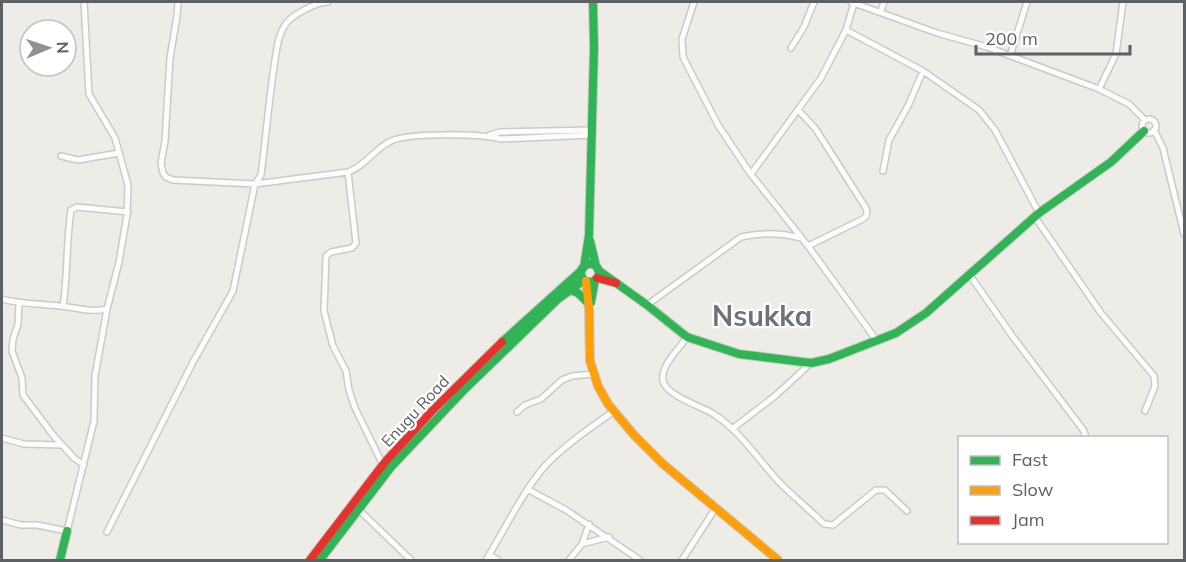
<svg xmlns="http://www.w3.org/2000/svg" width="1186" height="562" font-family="Mulish,sans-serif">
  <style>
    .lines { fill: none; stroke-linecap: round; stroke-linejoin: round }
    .street-casing { stroke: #cacaca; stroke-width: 8 }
    .fast-casing { stroke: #c9c9c7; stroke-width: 10 }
    .slow-casing { stroke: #c9c9c7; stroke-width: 10 }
    .jam-casing { stroke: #c9c9c7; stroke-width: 10 }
    .street { stroke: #fcfcfb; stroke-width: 5 }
    .fast { stroke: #30b455; stroke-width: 8 }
    .slow { stroke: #ff9f0a; stroke-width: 8 }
    .jam { stroke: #e5322d; stroke-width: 8 }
    .labels { text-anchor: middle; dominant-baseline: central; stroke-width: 4.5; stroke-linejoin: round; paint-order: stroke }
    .street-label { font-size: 16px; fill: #5d6065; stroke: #fff }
    .town-label { font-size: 28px; font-weight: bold; fill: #6e7277; stroke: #fff }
  </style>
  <rect width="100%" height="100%" fill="#edece7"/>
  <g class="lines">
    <g class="street-casing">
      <path id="street" d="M178,2L177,16L170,58L165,141L161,163L163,173L166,177L173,180L255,184L348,172C365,166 374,150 389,142C406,132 481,134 500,139L592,135
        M694,2L682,39L683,57L718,125L750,173L808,246L877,341
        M851,2L937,33L987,47L1099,89L1129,104L1145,120
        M881,11L884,2
        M846,30L923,71L979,110L995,130L1039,213
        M791,48L804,27L814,2
        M1010,56L1027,2
        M1099,89L1116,54L1123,2
        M798,110L815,128L866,208C868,214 867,217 861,220L808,246
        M1142 126a7 7 0 1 1 14 0a7 7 0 1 1-14 0Z
        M1154,130L1163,148L1184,234
        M490,135L500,132L592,130
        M61,156L78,160L119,153
        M883,171L889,140L908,106L923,71
        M348,172L356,243L352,248L331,252L326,256L324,311L333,346L346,371L349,390L355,408L383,465
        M751,174L821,78L846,30L854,3
        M1035,217L1101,313L1154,376L1155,386L1145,411
        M969,274L1013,337L1084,431L1086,438
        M2,299C20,304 40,304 59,306C76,307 90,313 107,309
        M19,303L18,324L13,339L12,351L22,378L23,395L53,435L74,458L84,465
        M647,305L741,237C762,232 781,233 801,238
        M63,306C68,274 66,242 71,210L77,207L128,212
        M687,337C679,349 660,366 663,381C666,395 700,406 712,413C740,430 758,460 780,483C794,497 810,510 824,524L833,525L876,490H885L907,511
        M517,412L525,405L541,399L562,380L572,376L593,374
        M732,429L775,396L811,363
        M2,438L24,444L62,445
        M529,490L566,510L640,560
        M359,510L411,560
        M2,520L21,525H37L67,531L94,421L95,376L107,309L119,262L127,215L128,185L115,138L89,94L84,2
        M107,532L193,362L233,291L255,184L261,175C266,137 269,98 275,60C277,48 278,36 285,25C291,15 317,2 328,2
        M582,544L609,537
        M489,555L498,560
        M486,560C504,531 523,491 545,466C565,445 590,428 614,411
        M569,560L582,544L589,524
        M682,560L715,509"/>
    </g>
    <g class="fast-casing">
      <path id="fast" d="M590,241L596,266
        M581 273a9 9 0 1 1 18 0a9 9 0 1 1-18 0Z
        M584,267L589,235L594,48L593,2
        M598,270L647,305L687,337L739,354L811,363L829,359L896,333L926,313L1039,213L1111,162L1144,131
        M570,290L578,293L588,303
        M591,302L595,280
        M502,342L582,270
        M60,560L67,531
        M320,560L391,467L463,391L558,299L584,280"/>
    </g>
    <g class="slow-casing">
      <path id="slow" d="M586,281L589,309L590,361L598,386L608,404L634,435L663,464L778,560"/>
    </g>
    <g class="jam-casing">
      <path id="jam" d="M597,278L616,283
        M310,560L385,462L432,411L502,342"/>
    </g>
    <use href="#street" class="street"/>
    <use href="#fast" class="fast"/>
    <use href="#slow" class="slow"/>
    <use href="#jam" class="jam"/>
  </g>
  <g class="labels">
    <g class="street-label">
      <text transform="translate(415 411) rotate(-47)">Enugu Road</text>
    </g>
    <g class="town-label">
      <text x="762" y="315">Nsukka</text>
    </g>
  </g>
  <rect width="1186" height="562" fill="none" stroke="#5d6065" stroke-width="6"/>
  <rect x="958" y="436" width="210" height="108" fill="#ffffff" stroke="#bebfc1" stroke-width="1.5"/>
  <rect x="970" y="456" width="30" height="9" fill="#30b455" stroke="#bebfc1" stroke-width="1.5"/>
  <text x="1012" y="466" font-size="18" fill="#5d6065">Fast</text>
  <rect x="970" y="486" width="30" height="9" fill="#ff9f0a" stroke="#bebfc1" stroke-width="1.5"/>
  <text x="1012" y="496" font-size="18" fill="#5d6065">Slow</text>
  <rect x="970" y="516" width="30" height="9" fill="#e5322d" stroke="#bebfc1" stroke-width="1.5"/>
  <text x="1012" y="526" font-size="18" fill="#5d6065">Jam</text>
  <g transform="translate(48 48) rotate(88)"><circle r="28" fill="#ffffff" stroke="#bebfc1" stroke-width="1.5"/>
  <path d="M0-4.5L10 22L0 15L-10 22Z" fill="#8f9192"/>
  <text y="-9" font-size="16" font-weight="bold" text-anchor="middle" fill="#5d6065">N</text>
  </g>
  <path d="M976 45v9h154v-9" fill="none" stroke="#5d6065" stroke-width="3"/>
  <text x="985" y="45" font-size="18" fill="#5d6065" stroke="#ffffff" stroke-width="4.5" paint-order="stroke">200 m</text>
</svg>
